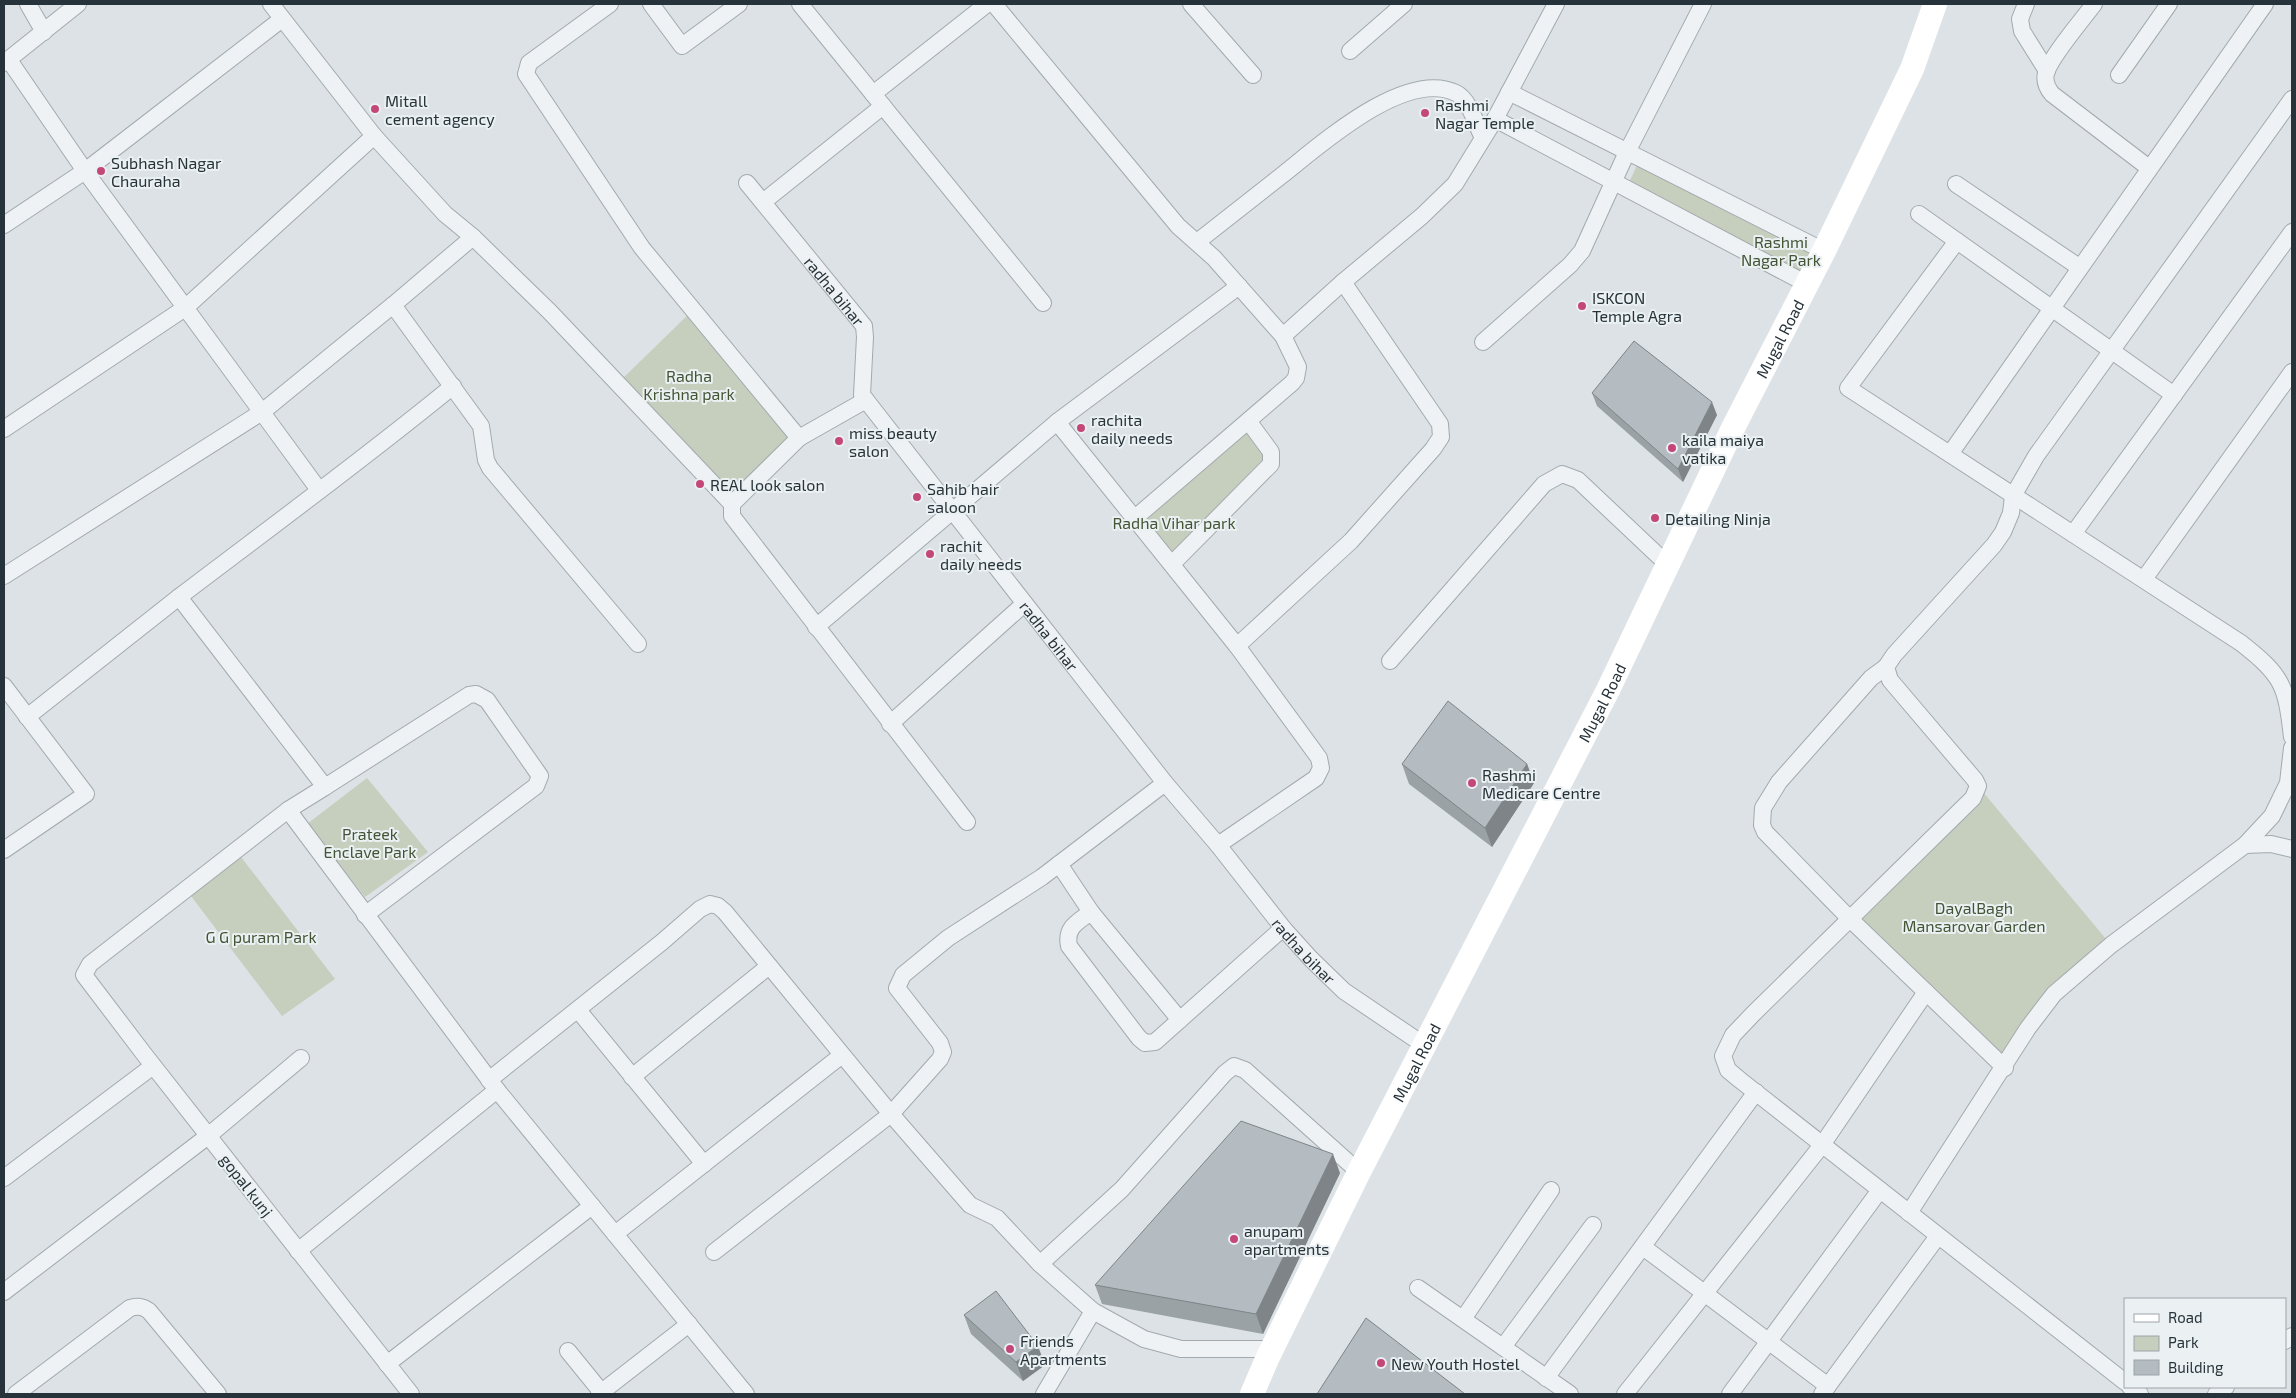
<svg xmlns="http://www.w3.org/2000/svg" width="2296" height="1398" font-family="'Exo 2',sans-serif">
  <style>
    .green { fill: #c6cebe }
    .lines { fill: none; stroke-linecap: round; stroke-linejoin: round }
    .street-casing { stroke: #a2aaae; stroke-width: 18 }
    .street { stroke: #eef2f4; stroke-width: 16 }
    .secondary { stroke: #fff; stroke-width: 24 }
    .wall { fill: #9ba2a6 }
    .shaded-wall { fill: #7e8487 }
    .building { fill: #b4bcc1; stroke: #7e8487 }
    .poi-dot { fill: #c34879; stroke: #ebf0f3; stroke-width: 2 }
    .labels { text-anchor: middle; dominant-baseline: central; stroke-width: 4; stroke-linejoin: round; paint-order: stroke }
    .poi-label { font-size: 16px; fill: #27333a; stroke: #ebf0f3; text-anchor: start }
    .park-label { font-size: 16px; fill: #435535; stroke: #ebf0f3 }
    .street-label { font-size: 16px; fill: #27333a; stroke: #ebf0f3 }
  </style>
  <rect width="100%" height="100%" fill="#dce2e5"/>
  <path class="green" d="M1640,159L1815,246L1797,279L1626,189Z
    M693,310L799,438L732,504L618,383Z
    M1249,422L1272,456L1172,564L1135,518Z
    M367,778L428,852L365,897L307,824Z
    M1978,786L2111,945L2048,1001L2005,1068L1850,919Z
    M238,853L335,979L282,1016L188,892Z"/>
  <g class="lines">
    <g class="street-casing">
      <g id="street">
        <path d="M28,4L44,32"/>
        <path d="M271,4L374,136L445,214L473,237L550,312L732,504"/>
        <path d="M610,4L529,63L526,74L642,248L799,438"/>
        <path d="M651,4L682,46L739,4"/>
        <path d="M800,4L1043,303"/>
        <path d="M994,4L1178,226L1214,258L1283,336L1298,367L1296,378L1292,383L1135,518"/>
        <path d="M1191,4L1253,75"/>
        <path d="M2026,4L2020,19L2022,31L2047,71"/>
        <path d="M2094,4C2083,19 2051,56 2046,73C2044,81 2047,88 2052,94L2149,168"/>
        <path d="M282,19L85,171L319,490"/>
        <path d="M1350,51L1404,4"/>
        <path d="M4,63L78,4"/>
        <path d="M2119,75L2169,4"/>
        <path d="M1509,92L1824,251"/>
        <path d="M873,94L987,4"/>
        <path d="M1495,119L1807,284"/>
        <path id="s1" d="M747,183L864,326L865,337L862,395L1165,783L1218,845L1283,928L1311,959L1344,991L1424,1045"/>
        <path d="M1956,184L2079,267"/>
        <path d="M763,202L883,106"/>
        <path d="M1919,214L2174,395"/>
        <path d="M4,225L85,171L9,60"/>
        <path d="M473,237L393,305L481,426L486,460L490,468L638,644"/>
        <path d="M1957,241L1848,388L2241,643C2283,676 2286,685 2292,737"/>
        <path d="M1197,242C1225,220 1253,198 1281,176C1319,146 1405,68 1456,93C1470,100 1476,125 1483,138"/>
        <path d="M1283,336L1343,282L1422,216L1455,184L1495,119L1556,4"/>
        <path d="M1483,342L1570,265L1582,251L1627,152L1703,4"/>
        <path d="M866,400L799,438L732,504V516L967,822"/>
        <path d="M1057,422L1237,646L1319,758L1321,768L1316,778L1218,845"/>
        <path d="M4,429L185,308L374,136"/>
        <path d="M1950,454L2265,4"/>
        <path d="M2073,534L2292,232"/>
        <path d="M1172,564L1271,464V452L1249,422"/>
        <path d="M4,576L262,412L393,305"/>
        <path d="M2144,579L2292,372"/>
        <path d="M816,627L1057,422L1239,286"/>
        <path d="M1237,646L1351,541L1433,449L1441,437L1440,424L1343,282"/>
        <path d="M1390,661L1544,484L1562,474L1578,480L1667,564"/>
        <path d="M1886,667L1871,678L1779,782L1763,808L1762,825L1765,832L1850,919L2005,1068"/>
        <path d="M4,686L86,794L4,850"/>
        <path d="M27,717L179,597"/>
        <path d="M890,724L1024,604"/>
        <path d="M325,787L469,695L476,694L487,700L540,776L536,786L365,915"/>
        <path d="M288,810L497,1090L746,1394"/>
        <path d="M2245,845L2271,844L2292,849"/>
        <path d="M1059,864L1091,912"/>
        <path d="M578,1010L704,1164"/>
        <path d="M1180,1020L1091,912C1078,922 1065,927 1069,946L1139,1038L1145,1043L1155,1042L1283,928"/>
        <path d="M632,1077L769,966"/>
        <path d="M489,1080L662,942L700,909L710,904L718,906L725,912L891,1114L970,1205L997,1218L1040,1264L1093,1311L1144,1339L1181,1349H1272"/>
        <path d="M4,1178L153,1066"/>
        <path d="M1909,1213L2028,1028L2054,994L2111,945L2245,845L2272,816L2288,783L2292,748"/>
        <path d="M615,1234L842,1055"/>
        <path d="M1643,1247L1828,1386"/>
        <path d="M298,1251L497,1090"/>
        <path d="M714,1252L891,1114L940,1059L943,1052L940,1043L897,988L903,975L948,938L1042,877L1165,783"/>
        <path d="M1040,1264L1122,1189L1225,1073L1234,1066L1245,1070L1359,1172"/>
        <path d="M1418,1288L1570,1394"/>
        <path d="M4,1292L208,1136L301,1058"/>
        <path d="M1463,1319L1551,1190"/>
        <path d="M2285,1341L2292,1336"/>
        <path d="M1503,1347L1593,1225"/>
        <path d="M568,1351L603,1394"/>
        <path d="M387,1364L592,1206"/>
        <path d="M1546,1378L1756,1092"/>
        <path d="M2125,1382L1740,1080L1728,1070L1723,1056L1733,1035L1753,1014L1973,798L1978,786L1975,780L1890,680L1886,667L1894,655L1994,545L2003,532L2011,513L2013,496L2036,456L2292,99"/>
        <path d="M2130,1387L2140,1394"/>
        <path d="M16,1394L130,1308C138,1306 142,1306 149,1311L218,1394"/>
        <path d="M411,1394L144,1054L84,975L90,964L288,810L325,787L179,597C271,527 364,459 453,386"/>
        <path d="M599,1394L689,1324"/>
        <path d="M1044,1394L1093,1311"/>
        <path d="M1625,1394L1822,1145L1926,992"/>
        <path d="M1730,1394L1880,1190"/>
        <path d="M1822,1394L1938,1236"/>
        <path d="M2216,1394L2226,1387"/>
      </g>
    </g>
    <use href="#street" class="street"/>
    <path class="secondary" id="s2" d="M1252,1394L1267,1359L1359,1172L1608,690L1733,428L1824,251L1912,69L1935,4"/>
  </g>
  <path class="wall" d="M1592,393L1717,415L1683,482L1597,406Z
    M1402,764H1527L1534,783L1492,847L1409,784Z
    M1340,1173L1263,1334L1102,1304L1095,1285Z
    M964,1315L1045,1365L1023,1381L971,1334Z"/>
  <path class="shaded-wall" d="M1712,402L1717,415L1683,482L1678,469Z
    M1527,764L1534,783L1492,847L1485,828Z
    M1333,1154L1340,1173L1263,1334L1256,1314Z
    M1038,1346L1045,1365L1023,1381L1016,1362Z"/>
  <path class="building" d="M1634,341L1712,402L1678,469L1592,393Z
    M1448,701L1527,764L1485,828L1402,764Z
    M1241,1121L1333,1154L1256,1314L1095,1285Z
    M996,1291L1038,1346L1016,1362L964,1315Z
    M1366,1318L1465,1394H1317Z"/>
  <g class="poi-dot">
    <circle cx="375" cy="109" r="5"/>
    <circle cx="1425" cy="113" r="5"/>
    <circle cx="101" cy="171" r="5"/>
    <circle cx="1582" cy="306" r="5"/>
    <circle cx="1081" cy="428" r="5"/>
    <circle cx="839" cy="441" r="5"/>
    <circle cx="1672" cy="448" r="5"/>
    <circle cx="700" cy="484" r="5"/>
    <circle cx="917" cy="497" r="5"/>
    <circle cx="1655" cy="518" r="5"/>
    <circle cx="930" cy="554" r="5"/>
    <circle cx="1472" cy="783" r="5"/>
    <circle cx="1234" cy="1239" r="5"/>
    <circle cx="1010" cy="1349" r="5"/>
    <circle cx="1381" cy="1363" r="5"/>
  </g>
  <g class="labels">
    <g class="poi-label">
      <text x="385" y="100">Mitall<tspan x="385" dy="18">cement agency</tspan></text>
      <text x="1435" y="104">Rashmi<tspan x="1435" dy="18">Nagar Temple</tspan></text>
      <text x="111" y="162">Subhash Nagar<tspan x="111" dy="18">Chauraha</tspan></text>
      <text x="1592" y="297">ISKCON<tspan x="1592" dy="18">Temple Agra</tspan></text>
      <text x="1091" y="419">rachita<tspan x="1091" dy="18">daily needs</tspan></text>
      <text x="849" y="432">miss beauty<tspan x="849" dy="18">salon</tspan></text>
      <text x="1682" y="439">kaila maiya<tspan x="1682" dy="18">vatika</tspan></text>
      <text x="710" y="484">REAL look salon</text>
      <text x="927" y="488">Sahib hair<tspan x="927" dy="18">saloon</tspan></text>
      <text x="1665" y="518">Detailing Ninja</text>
      <text x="940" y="545">rachit<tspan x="940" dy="18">daily needs</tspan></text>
      <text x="1482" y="774">Rashmi<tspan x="1482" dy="18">Medicare Centre</tspan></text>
      <text x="1244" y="1230">anupam<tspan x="1244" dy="18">apartments</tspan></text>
      <text x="1020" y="1340">Friends<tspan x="1020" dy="18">Apartments</tspan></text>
      <text x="1391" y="1363">New Youth Hostel</text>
    </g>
    <g class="park-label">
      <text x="1781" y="241">Rashmi<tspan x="1781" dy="18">Nagar Park</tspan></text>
      <text x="689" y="375">Radha<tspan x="689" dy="18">Krishna park</tspan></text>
      <text x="1174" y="522">Radha Vihar park</text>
      <text x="370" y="833">Prateek<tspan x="370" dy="18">Enclave Park</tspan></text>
      <text x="1974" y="907">DayalBagh<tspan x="1974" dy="18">Mansarovar Garden</tspan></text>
      <text x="261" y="936">G G puram Park</text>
    </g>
    <g class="street-label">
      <text stroke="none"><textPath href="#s1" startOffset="139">radha bihar</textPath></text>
      <text stroke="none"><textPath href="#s2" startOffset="1180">Mugal Road</textPath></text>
      <text stroke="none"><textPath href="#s1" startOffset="559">radha bihar</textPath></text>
      <text stroke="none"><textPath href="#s2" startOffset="775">Mugal Road</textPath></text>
      <text stroke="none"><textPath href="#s1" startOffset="964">radha bihar</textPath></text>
      <text stroke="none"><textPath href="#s2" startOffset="370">Mugal Road</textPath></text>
      <text transform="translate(247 1185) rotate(52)">gopal kunj</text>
    </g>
  </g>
  <rect width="2296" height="1398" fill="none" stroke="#27333a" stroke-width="10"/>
  <rect x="2124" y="1298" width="162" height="90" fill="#ebf0f3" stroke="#9da4a9"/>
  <rect x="2134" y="1314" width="25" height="8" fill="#ffffff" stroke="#9da4a9"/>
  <text x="2168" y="1323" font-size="15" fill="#27333a">Road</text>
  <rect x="2134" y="1336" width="25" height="15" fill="#c6cebe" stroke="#9da4a9"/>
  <text x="2168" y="1348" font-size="15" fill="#27333a">Park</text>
  <rect x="2134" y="1360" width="25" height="15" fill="#b4bcc1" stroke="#9da4a9"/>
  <text x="2168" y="1373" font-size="15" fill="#27333a">Building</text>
</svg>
